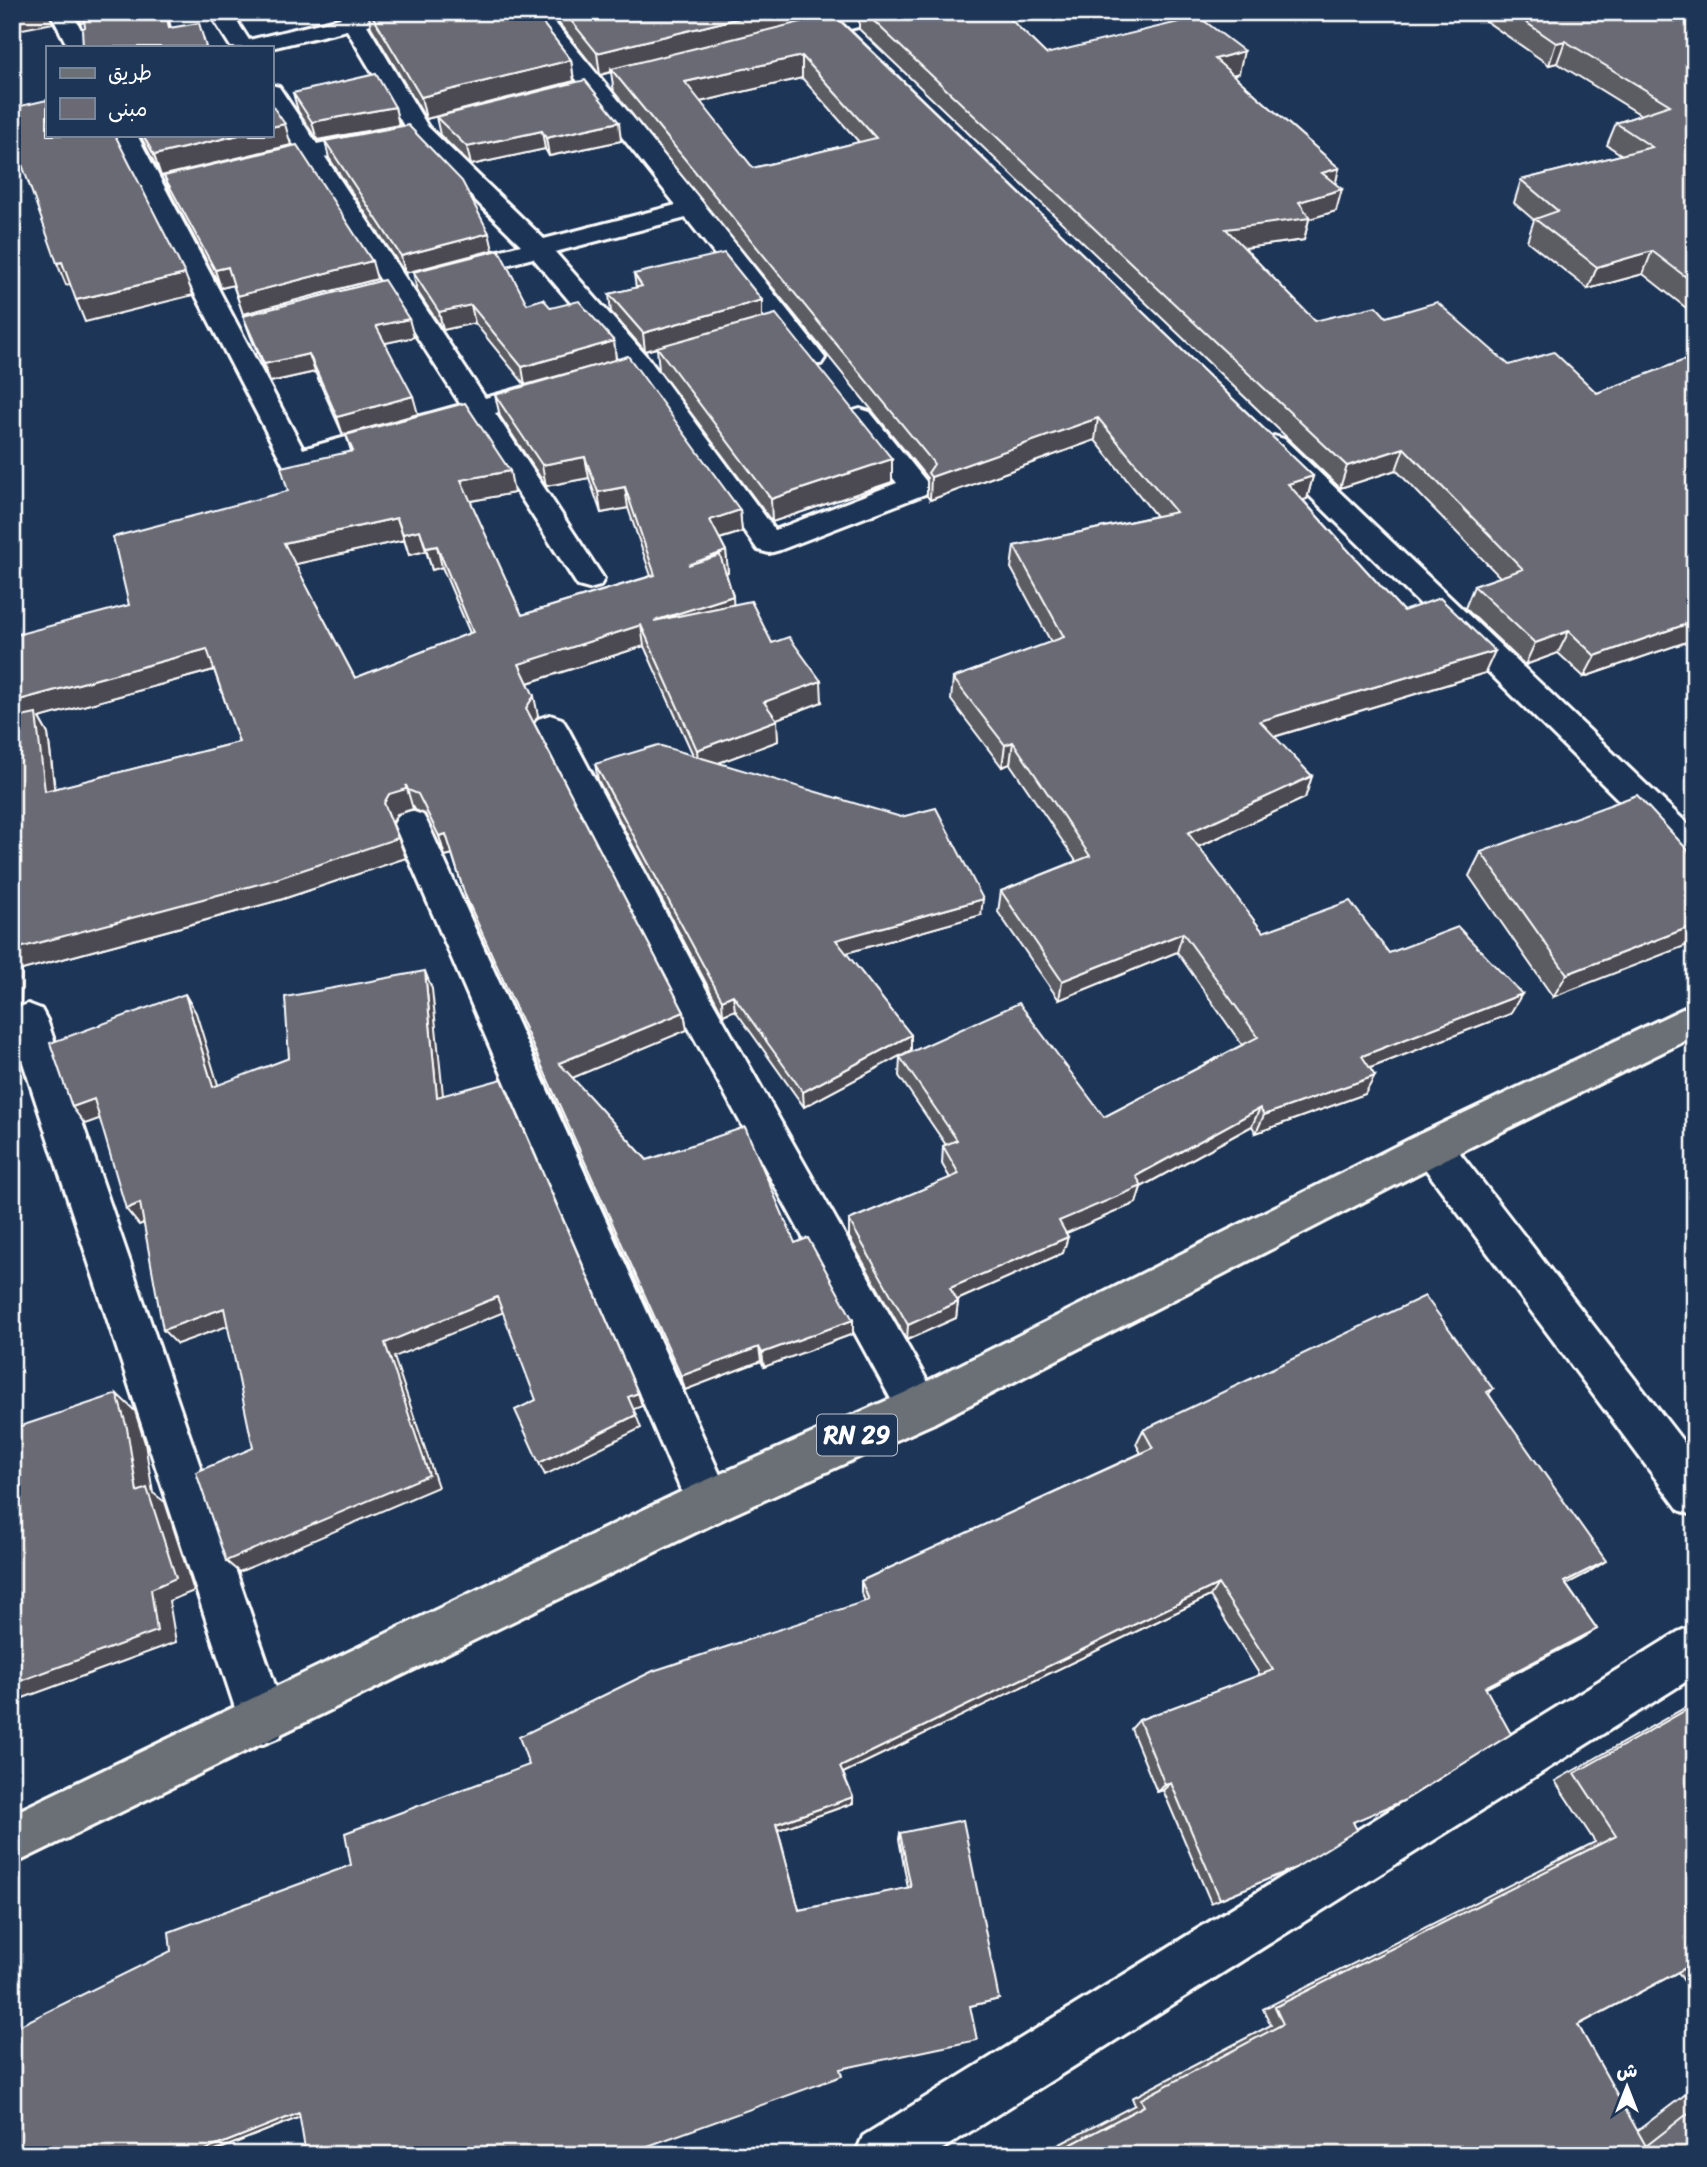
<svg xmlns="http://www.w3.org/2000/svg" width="1707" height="2167" font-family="Sriracha,'Playpen Sans Arabic',sans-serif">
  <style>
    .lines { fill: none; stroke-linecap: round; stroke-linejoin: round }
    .street-casing { stroke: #fff; stroke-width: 6 }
    .primary-casing { stroke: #fff; stroke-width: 6 }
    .street { fill: #1d3557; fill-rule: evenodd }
    .primary { fill: #6a7074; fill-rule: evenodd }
    .wall { fill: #5c5b64; stroke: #fff; stroke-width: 2; fill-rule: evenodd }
    .shaded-wall { fill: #4b4a51; stroke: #fff; stroke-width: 2 }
    .building { fill: #6b6a74; stroke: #fff; stroke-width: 2; fill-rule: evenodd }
    .labels { text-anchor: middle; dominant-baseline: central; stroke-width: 5; stroke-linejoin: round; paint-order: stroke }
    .shield { fill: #1d3557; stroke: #bbc2cd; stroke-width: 2 }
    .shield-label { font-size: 24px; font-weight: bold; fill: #fff }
  </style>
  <rect width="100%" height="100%" fill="#1d3557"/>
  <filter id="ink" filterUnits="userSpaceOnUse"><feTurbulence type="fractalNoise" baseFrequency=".0143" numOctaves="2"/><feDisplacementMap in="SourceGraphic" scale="14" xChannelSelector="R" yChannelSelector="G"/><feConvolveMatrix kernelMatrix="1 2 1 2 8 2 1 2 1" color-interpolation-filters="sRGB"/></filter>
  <g filter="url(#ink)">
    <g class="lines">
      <g class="street-casing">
        <path id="street" d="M50,12H72L90,47H68Z
          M209,12H231L249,40L341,18L337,12H405L402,17L367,25L428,127L544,239L676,205L523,12H546L703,203L825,358L821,364H801L686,218L555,252L648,358L775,530L897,483L846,418L850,412L860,409L870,412L925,480L930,487L925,494L780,550L769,553L758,550L628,370L533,258L452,279L443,277L439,271L443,265L521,245L410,136L347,30L271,48L231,47Z
          M862,12H901L898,17L794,43L783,36L786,31Z
          M271,85L279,87L317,144L378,131L386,133L390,138L386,143L325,157L485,398L546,381L556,384L560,390L556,396L495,413L604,579L600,586L589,589L578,586L471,420L295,470L285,468L113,135H137L303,449L461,405L304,161L252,172L243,170L240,165L243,160L296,148L271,110Z
          M1274,436L1284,439L1695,831V866L1683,863L1264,451L1260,445L1264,439Z
          M550,715L562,719L567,727L709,995L934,1393L941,1408L934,1423L919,1429L904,1423L683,1017L533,727L538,719Z
          M411,811L423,815L428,824L725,1486L731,1502L725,1518L709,1524L693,1518L394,824L399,815Z
          M28,1004L41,1009L47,1020L287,1720L280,1737L263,1744L246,1737L239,1720L12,1029L15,1009Z
          M1432,1130L1446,1135L1695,1457V1516L1679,1510L1418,1159L1412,1147L1418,1135Z
          M1695,1625V1676L933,2155H855L863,2136L1678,1632Z"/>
      </g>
      <g class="primary-casing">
        <path id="primary" d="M1695,1003V1036L1446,1159L934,1423L725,1518L12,1865V1814L693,1486L904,1393L1418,1135Z"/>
      </g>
      <use href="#street" class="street"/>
      <use href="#primary" class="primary"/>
    </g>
    <path class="wall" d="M368,12H534L571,60L574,81L426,119L371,27Z
      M550,12H851L836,16L1313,476L1307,499L1303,500L1403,611L1485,673L1274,737L1312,776L1305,798L1198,847L1263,932L1389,953L1510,1014L1370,1068L1365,1094L1256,1133L1252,1126L1141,1187L1136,1203L1066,1233L1063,1253L957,1300L958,1302L956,1318L907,1340L849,1237V1220L950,1178L942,1164L943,1146L946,1145L899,1076L900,1057L1104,1117L1242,1045L1177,952L1059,1000L998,912L1001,891L1076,861L1010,764L1002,767L951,700L953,678L1051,642L1011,568L1014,546L1156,516L1095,440L930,500L927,496V478L614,92L611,72L600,75ZM802,78L859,142L753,168L700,102Z
      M859,12H1003L1046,54L1239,73L1233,75L1339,168L1335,184L1336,211L1309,219L1304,240L1244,248L1315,321L1386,317L1509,365L1597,393L1695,358V639L1584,677L1558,653L1525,665L1465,608L1474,586L1500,577L1396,470L1340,488L859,29Z
      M1481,12H1695V315L1643,274L1588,289L1527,241L1534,220L1514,203L1521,180L1622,155L1607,145L1616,123L1641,115L1557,63L1549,65L1480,17Z
      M293,93L395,107L399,125L317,140L298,111Z
      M436,117L621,141L549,156L545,149L471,165L440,135Z
      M140,135H271L291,145L161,176Z
      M325,141L493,250L405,273L329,158Z
      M164,176L377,279L243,314L233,285L221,288L171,194Z
      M413,272L527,304L551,308L614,341L616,360L525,385L475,323L443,330L417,291Z
      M634,274L762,318L892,459V482L772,522L659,370L657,348L645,351L611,312L609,294L636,288Z
      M243,316L414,337L385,343L418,414L343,435L315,372L270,382L250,335Z
      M495,395L740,510L742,532L720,539L726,551L728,572L726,573L733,596V604L772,643L822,702L776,719L778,741L718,763L981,915L846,953L911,1035V1050L804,1107L735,1010L723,1015L598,780L595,764L693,755L644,646L528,683L538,716L534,723L684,1012L687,1030L572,1078L647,1160L795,1243L853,1334L764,1367L761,1361L685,1390L471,914L452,854L445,856L425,814L415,810L413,805V809L397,814L392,822L406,858L280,900L22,970L21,1004L12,1010V719L19,718L129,605L288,491L351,451L346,435L514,493L470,501L522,615L651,576L628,508L601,513L589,478L546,486L500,416ZM404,540L409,555L426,551L432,570L442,567L470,633L355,678L295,564ZM214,670L239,742L55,789L48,734L39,718Z
      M1481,852L1695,858L1553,997L1469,876Z
      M1493,1389L1489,1394L1588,1573L1566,1584L1597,1629L1485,1688L1353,1823L1295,1868L1211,1903L1163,1790L1157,1792L1131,1729L1139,1720L1260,1675L1210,1596L843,1773L853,1797V1803L778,1830L799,1910L908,1888L899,1839L900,1833L999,1999L971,2006L300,2117L205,2155H12L351,1865L529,1765L865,1601L861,1592V1581L1141,1453L1136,1444L1143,1430Z
      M1695,1702V1995H1693L1678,1972L1578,2025L1637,2131L1695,2087V2155H1039L1135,2105L1132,2098L1271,2025L1263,2009L1595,1842L1555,1781Z"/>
    <path class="shaded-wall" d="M12,12H48L53,23L12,31Z
      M77,12H85L89,22L81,23Z
      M166,12H167L176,47L169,28Z
      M764,12H851L613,72L611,69V72L600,75L597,53Z
      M1565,41L1557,63L1549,65L1556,43Z
      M1244,51L1239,73L1211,81L1215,59Z
      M802,56V78L687,105L685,82Z
      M571,60L574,81L426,119L421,97Z
      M395,107L399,125L317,140L312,122Z
      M619,122L621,141L549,156L546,138Z
      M285,124L291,145L161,176L154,155L239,135H271V127Z
      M542,131L545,149L471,165L467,147Z
      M1339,168L1334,191L1322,173Z
      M1342,189L1336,211L1309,219L1304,240L1221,251L1226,229L1299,202Z
      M489,233L493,250L405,273L401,256Z
      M1652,251L1643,274L1588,289L1597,267Z
      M372,261L377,279L243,314L237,296Z
      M62,262L71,284L66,285L57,263Z
      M228,267L234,285L221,288L215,270Z
      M185,274L193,295L85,322L76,300Z
      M762,300V319L645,351L643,333Z
      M471,305L475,323L443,330L439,312Z
      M409,319L414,337L381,344L376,326Z
      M614,341L616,360L525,385L522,367Z
      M309,354L315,372L270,382L264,364Z
      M413,396L418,414L343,435L337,417Z
      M1098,418L1095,440L930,500L931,477Z
      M1404,448L1396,470L1340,488L1347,466Z
      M585,457L589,478L546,486L542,465Z
      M892,459V482L772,522L771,499Z
      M510,471L514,493L466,502L461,480Z
      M1313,476L1307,499L1282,506L1288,484Z
      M625,487L628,508L601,513L598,492Z
      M740,510L742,532L712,541L710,520Z
      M397,518L404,540L292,565L284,543Z
      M420,530L426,551L409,555L403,534Z
      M437,546L442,567L432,570L426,548Z
      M726,551L728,572L691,586L688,565Z
      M733,596L734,617L654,621Z
      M1695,621V639L1584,677L1595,656Z
      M641,625L644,646L524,684L519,664Z
      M1569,631L1558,653L1525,665L1535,643Z
      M207,649L217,669L39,718L48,734L57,811L45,791L22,723L12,708V702Z
      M1495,651L1485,673L1253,743L1260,721Z
      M821,681L822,702L766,723L764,702Z
      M534,696L538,716L531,728L526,708Z
      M777,720L778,741L699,770L697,750Z
      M1013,742L1010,764L1002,767L1005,745Z
      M1312,776L1305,798L1182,854L1188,833Z
      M406,785L413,809L397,814L392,823L384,803L389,794Z
      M446,834L453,854L445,856L439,836Z
      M398,838L406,858L280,900L22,970L21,1004L12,1010V950Z
      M983,899L981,915L836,956V940Z
      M1695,925V942L1553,997L1567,974Z
      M1183,933L1177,952L1059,1000L1062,981Z
      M425,971L432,989L445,1114L437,1097Z
      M185,994L196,1013L224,1104L213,1087Z
      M1522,994L1510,1014L1352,1075L1362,1056Z
      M733,995L735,1010L723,1015L722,1000Z
      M684,1012L687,1030L565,1081L559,1063Z
      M911,1035V1050L804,1107L803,1092Z
      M12,1040L20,1070L12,1072Z
      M1375,1076L1365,1094L1256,1133L1264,1115Z
      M94,1099L107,1116L85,1124L72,1107Z
      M1260,1108L1252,1126L1141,1187L1136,1203L1055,1238L1059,1221L1136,1176Z
      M140,1203L154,1219L139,1225L126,1209Z
      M1068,1237L1063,1253L948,1304L950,1288Z
      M497,1297L504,1312L394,1357L438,1487L239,1572L226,1561L385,1343Z
      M958,1302L956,1318L907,1340L908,1325Z
      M224,1308L236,1323L177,1344L163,1330Z
      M853,1320V1334L764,1367L762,1353Z
      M759,1347L761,1361L685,1390L681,1376Z
      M638,1393L642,1406L632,1410L628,1397Z
      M117,1394L135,1411L145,1443L153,1493L165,1502L194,1591L169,1601L176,1642L12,1702V1684L137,1492Z
      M636,1415L641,1428L545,1475L539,1463Z
      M1606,1561L1588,1573L1547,1594L1564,1582Z
      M1218,1584L1210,1596L841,1774L840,1767Z
      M1597,1629L1579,1640L1469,1697L1485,1687Z
      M1171,1783L1163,1790L1157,1792L1165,1785Z
      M853,1797V1803L778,1830L776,1824Z
      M315,2111L205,2155H193L299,2113Z"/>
    <path class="building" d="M83,12H166L169,28L199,23L206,47H83L82,29L85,27Z
      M370,12H534L571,60L421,97Z
      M564,12H764L597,53Z
      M864,12H1003L1046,54L1199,17L1244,51L1215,59L1339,168L1322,173L1342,189L1299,202L1310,218L1226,229L1315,321L1376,306L1386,317L1437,302L1509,365L1554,352L1597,393L1682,361L1695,358V621L1595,656L1569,631L1535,643L1474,586L1523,569L1404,448L1347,466Z
      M1511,12H1695V132L1689,133L1686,140L1689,145L1695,147V284L1652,251L1597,267L1535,219L1558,211L1521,180L1652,147L1616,123L1670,105L1565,41L1556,43Z
      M833,14L1313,476L1288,484L1403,611L1440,598L1495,651L1260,721L1312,776L1188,833L1263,932L1350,901L1389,953L1458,927L1522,994L1362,1056L1375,1076L1264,1115L1260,1108L1136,1176L1142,1186L1059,1221L1068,1237L950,1288L958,1302L908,1325L849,1220L959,1174L943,1146L957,1140L900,1057L1019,1003L1104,1117L1258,1037L1183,933L1062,981L1001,891L1090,856L1013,742L1005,745L953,678L1064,637L1014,546L1176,512L1098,418L931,477L928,473L934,464L928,456L611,69ZM802,56L876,138L753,168L685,82Z
      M376,74L395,107L312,122L293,93Z
      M585,80L619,122L546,138L542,131L467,147L436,117Z
      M47,100V135H115L185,274L76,300L62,262L57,263L12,136V108Z
      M271,104L285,124L271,127Z
      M408,125L462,181L489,233L401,256L325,141Z
      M143,135H239L154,155Z
      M297,145L372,261L237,296L228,267L215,270L164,176Z
      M499,250L527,304L543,299L551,308L579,301L614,341L522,367L471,305L439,312L413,272Z
      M724,253L762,300L643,333L609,294L642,286L634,274Z
      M384,280L409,319L376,326L413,396L337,417L309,354L264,364L243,316Z
      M776,314L892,459L771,499L657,347Z
      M628,356L740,510L710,520L726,551L688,565L720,555L733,596L654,621L751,601L772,643L789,637L821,681L764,702L777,720L697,750L641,625L519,664L534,696L526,708L684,1012L559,1063L647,1160L745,1127L795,1243L808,1238L853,1320L762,1353L759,1347L681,1376L465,895L446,834L439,836L418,794L408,790L406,785V789L389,794L384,803L398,838L270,881L12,950V719L36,714L45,791L239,742L207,649L12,702V636L129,605L113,537L288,491L281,467L353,451L346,435L465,403L510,471L461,480L522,615L655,575L625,487L598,492L585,457L542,465L495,395ZM397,518L403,534L420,530L426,548L437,546L473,632L355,678L284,543Z
      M658,745L901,817L936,808L983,899L836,940L911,1035L803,1092L733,995L722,1000L595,764Z
      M1637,795L1695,858V925L1567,974L1481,852Z
      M425,971L437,1097L502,1079L638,1393L628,1397L636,1415L539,1463L515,1410L536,1400L497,1297L385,1343L429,1475L226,1561L196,1472L253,1448L224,1308L163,1330L140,1203L126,1209L94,1099L72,1107L50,1043L185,994L213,1087L289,1058L285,997Z
      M1425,1296L1493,1389L1487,1392L1606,1561L1564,1582L1597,1629L1485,1687L1511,1734L1405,1800L1353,1822L1357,1830L1295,1868L1220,1899L1171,1783L1165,1785L1139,1720L1273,1670L1218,1584L840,1767L853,1797L776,1824L799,1910L911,1887L900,1833L963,1820L999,1999L970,2006L977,2040L840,2069L842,2076L623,2155H306L299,2113L193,2155H12V2029L171,1951L169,1932L351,1865L345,1833L529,1765L519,1737L653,1671L869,1600L861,1581L1153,1448L1143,1430Z
      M117,1394L127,1428L137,1492L147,1488L176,1578L151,1589L157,1631L12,1684V1429Z
      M1695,1705V1963L1578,2025L1646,2146L1695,2108V2155H1051L1144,2106L1141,2099L1283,2024L1275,2007L1616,1836L1575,1773Z"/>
  </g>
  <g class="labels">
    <rect class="shield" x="817" y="1414.5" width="80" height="41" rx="5"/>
    <g class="shield-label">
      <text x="857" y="1435">RN 29</text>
    </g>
  </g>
  <rect width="1707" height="2167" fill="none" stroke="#1d3557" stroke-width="42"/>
  <rect x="21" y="21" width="1665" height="2125" fill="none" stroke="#fff" stroke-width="2.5" filter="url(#ink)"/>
  <rect x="46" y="46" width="228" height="91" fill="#1d3557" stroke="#77869a" stroke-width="2"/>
  <rect x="60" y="68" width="35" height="10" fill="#6a7074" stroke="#77869a" stroke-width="2"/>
  <text x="108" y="80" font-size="21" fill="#ffffff">طريق</text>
  <rect x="60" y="98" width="35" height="21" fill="#6b6a74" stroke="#77869a" stroke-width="2"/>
  <text x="108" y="116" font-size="21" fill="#ffffff">مبنى</text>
  <g transform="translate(1627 2087)" stroke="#1d3557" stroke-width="5" paint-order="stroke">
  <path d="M0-5L12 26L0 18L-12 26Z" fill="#ffffff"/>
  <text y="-10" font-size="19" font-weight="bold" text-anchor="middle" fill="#ffffff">ش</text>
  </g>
</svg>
